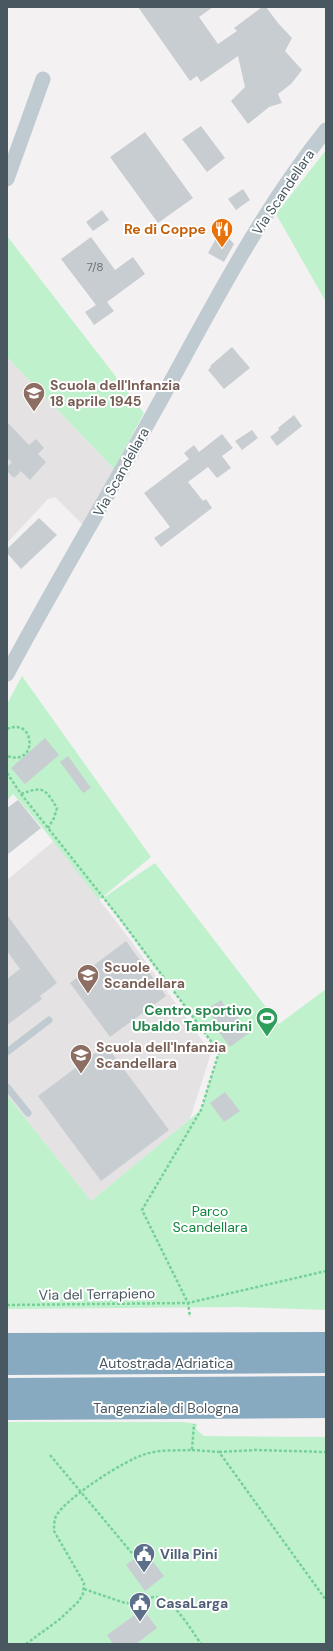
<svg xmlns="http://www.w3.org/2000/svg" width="333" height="1651" font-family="'DM Sans',sans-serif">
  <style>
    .education { fill: #e5e2e4 }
    .green { fill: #c0f1cd }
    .building { fill: #c8cdd1 }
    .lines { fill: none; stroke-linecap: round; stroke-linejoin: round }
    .path { stroke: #76d199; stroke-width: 2.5; stroke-dasharray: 3 2; stroke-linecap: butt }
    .service { stroke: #bfcad1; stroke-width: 7 }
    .minor { stroke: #bfcad1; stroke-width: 15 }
    .motorway { stroke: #88aac1; stroke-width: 22 }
    .labels { text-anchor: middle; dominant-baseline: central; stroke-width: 4; stroke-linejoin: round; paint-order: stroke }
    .number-label { font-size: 12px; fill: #68747c }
    .street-label { font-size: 14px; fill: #485760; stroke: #fff }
    .food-label { font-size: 14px; font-weight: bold; fill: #c56008; stroke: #fff; text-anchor: end }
    .education-label { font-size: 14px; font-weight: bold; fill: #785e54; stroke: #fff; text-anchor: start }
    .leisure-label { font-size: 14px; font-weight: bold; fill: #27864d; stroke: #fff; text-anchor: end }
    .park-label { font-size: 14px; fill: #148640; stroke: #fff }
    .service-label { font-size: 14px; font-weight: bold; fill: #4e5e75; stroke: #fff; text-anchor: start }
  </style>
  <rect width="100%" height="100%" fill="#f4f1f2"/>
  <path class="education" d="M7,357L114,469L85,527L55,497L48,499L7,543Z
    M54,841L128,937L211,1053L190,1119L91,1201L7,1095V880Z"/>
  <path class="green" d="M326,150V302L276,214Z
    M7,236L144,413L114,469L7,357Z
    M22,676L151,857L99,900C71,864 44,828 13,794L7,800V704Z
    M155,863L279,1024L326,989V1310L236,1307L7,1309V1095L91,1201L201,1110L219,1052L103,898Z
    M7,1422H183L197,1424L196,1429L204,1436L326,1437V1644H7Z"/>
  <path class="building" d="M138,7H213L199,17L218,44L237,31L234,28L262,7H266L278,23L292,38L285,51L302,70L291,84L278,94L282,103L269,107L248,124L231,101L245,87L238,56L201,82L197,76L190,81Z
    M201,126L225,158L207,172L182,139Z
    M145,132L193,198L158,223L110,157Z
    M243,189L250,200L236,210L228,199Z
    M102,210L109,220L93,231L86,222Z
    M218,235L227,236L234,244L224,262L208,253Z
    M91,237L115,270L133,257L145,274L107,302L114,311L94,325L85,312L96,305L61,259Z
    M232,347L250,368L224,389L208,370L211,367L210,366Z
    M294,415L302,426L277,446L270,437L279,430L278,428Z
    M7,422L29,445L36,439L44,448L38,454L46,462L30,480L21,471L14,478L7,471V467L12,462L7,458Z
    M252,430L258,438L242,450L235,441Z
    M222,434L233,448L222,456L231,468L217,478L208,467L188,482L203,501L206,499L212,508L161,547L154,538L170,527L144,493L189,459L184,453L194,445L199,452Z
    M39,518L57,535L21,569L7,553V549Z
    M45,738L59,755L25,784L11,768Z
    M68,756L91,788L83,793L60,762Z
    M18,800L41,828L7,855V808Z
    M7,915L57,983L40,996L42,999L7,1025V979L20,969L7,951Z
    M126,941L166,996L110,1037L70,983Z
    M221,1000L227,1010L231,1007L249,1033L230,1047L211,1021L214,1019L207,1009Z
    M106,1045L169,1130L101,1181L38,1096Z
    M225,1092L240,1111L224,1122L210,1103Z
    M145,1551L164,1576L145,1591L126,1565Z
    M143,1609L157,1628L136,1644H113L107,1635Z"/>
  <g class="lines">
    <path class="path" d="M7,729C35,716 39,767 7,756
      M7,773L21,794L118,916L219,1052L201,1110L142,1210L188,1303L190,1317
      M21,794C43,786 45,788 57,808L54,818L48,828
      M7,1305L188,1303L326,1271
      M192,1450L219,1452L326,1600
      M219,1452L256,1450L326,1452
      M50,1455L136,1558
      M84,1589L125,1603C136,1603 145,1597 156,1597C173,1598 192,1631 201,1644
      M26,1644L60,1619L79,1601L83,1594L84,1583L54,1531C54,1526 54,1521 56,1516C66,1498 126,1459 146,1454C160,1449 178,1451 192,1450L194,1424"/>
    <path class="service" d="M7,1052L49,1020
      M7,1087L28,1113"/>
    <path class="minor" d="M7,179L43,79
      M7,674C54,586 105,501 153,414C207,317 257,216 326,130"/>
    <path class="motorway" d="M7,1344L326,1343
      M7,1364L326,1362
      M7,1389L326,1387
      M7,1409L326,1407"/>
  </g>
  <defs>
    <g id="restaurant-pin" transform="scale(1.15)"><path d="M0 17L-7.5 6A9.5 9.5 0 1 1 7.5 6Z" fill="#e8710a" stroke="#fff"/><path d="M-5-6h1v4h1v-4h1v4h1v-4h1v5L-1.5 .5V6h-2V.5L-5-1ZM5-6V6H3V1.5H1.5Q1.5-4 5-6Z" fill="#fff"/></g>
    <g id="school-pin" transform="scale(1.15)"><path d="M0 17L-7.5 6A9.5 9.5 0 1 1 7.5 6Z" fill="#8d6e63" stroke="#fff"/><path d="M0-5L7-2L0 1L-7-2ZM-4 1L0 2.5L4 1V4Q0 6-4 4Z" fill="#fff"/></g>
    <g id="stadium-pin" transform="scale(1.15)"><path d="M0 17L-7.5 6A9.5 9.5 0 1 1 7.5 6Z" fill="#2e9e5b" stroke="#fff"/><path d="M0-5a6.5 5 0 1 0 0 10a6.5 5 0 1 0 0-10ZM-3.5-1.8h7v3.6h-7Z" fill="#fff"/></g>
    <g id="civic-pin" transform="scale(1.15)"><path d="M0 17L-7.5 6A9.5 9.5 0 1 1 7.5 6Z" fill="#5c6f8a" stroke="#fff"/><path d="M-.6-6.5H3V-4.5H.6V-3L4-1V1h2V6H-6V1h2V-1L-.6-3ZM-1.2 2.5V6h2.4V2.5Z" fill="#fff"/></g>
  </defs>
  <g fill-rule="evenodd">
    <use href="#restaurant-pin" x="222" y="229"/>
    <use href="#school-pin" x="34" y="393"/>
    <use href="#school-pin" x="88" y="975"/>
    <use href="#stadium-pin" x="267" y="1018"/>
    <use href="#school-pin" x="81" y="1055"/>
    <use href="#civic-pin" x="144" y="1554"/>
    <use href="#civic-pin" x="140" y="1603"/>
  </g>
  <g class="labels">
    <g class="number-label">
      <text x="95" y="267">7/8</text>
    </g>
    <g class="street-label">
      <text transform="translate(283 192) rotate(-56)">Via Scandellara</text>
      <text transform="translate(121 472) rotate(-61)">Via Scandellara</text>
      <text transform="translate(97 1294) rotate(-1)">Via del Terrapieno</text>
      <text x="166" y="1363">Autostrada Adriatica</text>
      <text x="166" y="1408">Tangenziale di Bologna</text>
    </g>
    <g class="food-label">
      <text x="206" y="229">Re di Coppe</text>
    </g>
    <g class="education-label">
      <text x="50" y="385">Scuola dell'Infanzia<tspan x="50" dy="16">18 aprile 1945</tspan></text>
      <text x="104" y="967">Scuole<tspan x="104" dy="16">Scandellara</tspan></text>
      <text x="96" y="1047">Scuola dell'Infanzia<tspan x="96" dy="16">Scandellara</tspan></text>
    </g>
    <g class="leisure-label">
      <text x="252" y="1010">Centro sportivo<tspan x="252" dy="16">Ubaldo Tamburini</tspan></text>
    </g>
    <g class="park-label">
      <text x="210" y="1211">Parco<tspan x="210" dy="16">Scandellara</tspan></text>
    </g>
    <g class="service-label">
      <text x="160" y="1554">Villa Pini</text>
      <text x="156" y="1603">CasaLarga</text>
    </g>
  </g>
  <rect width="333" height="1651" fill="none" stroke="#485760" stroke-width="16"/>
</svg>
